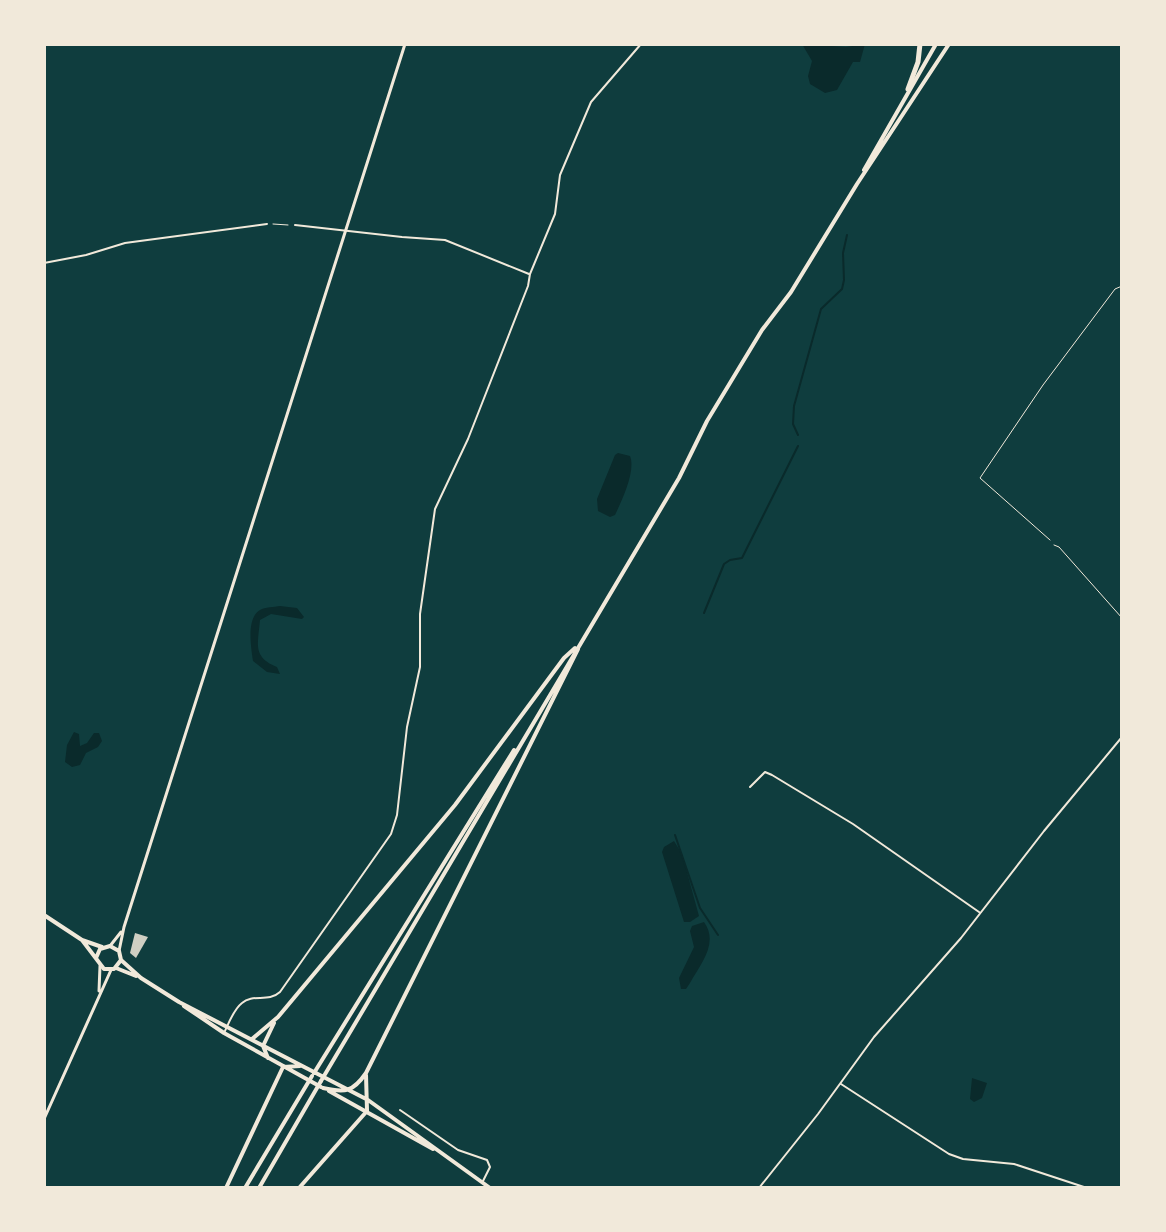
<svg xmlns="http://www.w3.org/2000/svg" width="1166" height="1232" font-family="Arial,sans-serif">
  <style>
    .water { fill: #0a2a2b }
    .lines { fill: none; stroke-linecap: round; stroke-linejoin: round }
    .stream { stroke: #0a2a2b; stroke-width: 2 }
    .building { fill: #cfcfc3 }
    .path { stroke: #f1e9da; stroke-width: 1 }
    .service { stroke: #f1e9da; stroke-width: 1 }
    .minor { stroke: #f1e9da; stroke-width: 2 }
    .tertiary { stroke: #f1e9da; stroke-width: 3 }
    .secondary { stroke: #f1e9da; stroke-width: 3 }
    .primary { stroke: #f1e9da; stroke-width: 4 }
    .trunk { stroke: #f1e9da; stroke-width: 4 }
    .motorway { stroke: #f1e9da; stroke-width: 5 }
  </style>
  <rect width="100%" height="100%" fill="#0f3d3e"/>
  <path class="water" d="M802,44L846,47L865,44L860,62H853L837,90L825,93L810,84L808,76L812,61Z
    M618,453L630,456C636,471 622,500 615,515L610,517L598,511L597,499L615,455Z
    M280,606L297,608L304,617L302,619L271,614L260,620C258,644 252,657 277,667L280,674L267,672L253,661C251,647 246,618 260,610C265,607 274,607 280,606Z
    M74,732L79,734L80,746L87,743L94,733H99L102,741L98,747L86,753L80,765L72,767L65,762L67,745Z
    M674,841L682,854L699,916L690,922H684L662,852L664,847Z
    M704,922C719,943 701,963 690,983L686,989H681L679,978L694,947L690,931L692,926Z
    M972,1078L987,1083L982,1098L974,1102L970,1099Z"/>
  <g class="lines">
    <path class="stream" d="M798,435L793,424L794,406L821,309L842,289L844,280L843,253L847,235
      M704,613L724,564L730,560L742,558L798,446
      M675,835L700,908L718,935"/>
  </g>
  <path class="building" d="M135,933L148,937L136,958L130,953Z"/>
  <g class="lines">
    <path class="path" d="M273,224L288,225
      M1050,540L980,478L1043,385L1115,289L1122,286"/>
    <path class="service" d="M1054,545L1059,547L1122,618"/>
    <path class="minor" d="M295,225L402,237L445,240L529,274
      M44,263L86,255L125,243L267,224
      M750,787L765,772L772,775L853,824L979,912
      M224,1033C229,1023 233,1010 242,1003C253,993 268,1003 280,992L391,834L397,815L407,727L420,667V614L435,509L468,439L528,286L530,274L555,214L560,175L591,102L641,44
      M841,1084L949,1154L963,1159L1014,1164L1087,1188
      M400,1110L458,1150L487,1160L490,1167L483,1181
      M759,1188L818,1114L874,1037L961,938L1044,831L1122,737"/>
    <path class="tertiary" d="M99,991L100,966
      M44,1119L111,970"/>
    <path class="secondary" d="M110,946L121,932
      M119,951L124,927L405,44"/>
    <path class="primary" d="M864,170L936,44
      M44,915L82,940L102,947
      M82,940L104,969H114L121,960L119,951L110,946L100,949L96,958
      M121,960L141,978L179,1002L368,1100L490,1188
      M116,968L136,976
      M184,1006L224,1033L321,1087
      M252,1039L278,1017L455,805L564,658L575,648
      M268,1058L263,1046L274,1023
      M283,1067L300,1066
      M314,1073L514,750
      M366,1075L367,1110
      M321,1081L679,478L707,421L762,330L791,292L857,184L949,44
      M323,1088C345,1093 353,1092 366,1073L578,649
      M329,1091L433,1149"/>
    <path class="trunk" d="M226,1188L283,1067
      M245,1188L312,1076
      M259,1188L321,1081
      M299,1188L367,1111"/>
    <path class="motorway" d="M908,89L918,62L920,44"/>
  </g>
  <rect width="1166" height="1232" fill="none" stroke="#f1e9da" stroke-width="92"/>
</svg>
